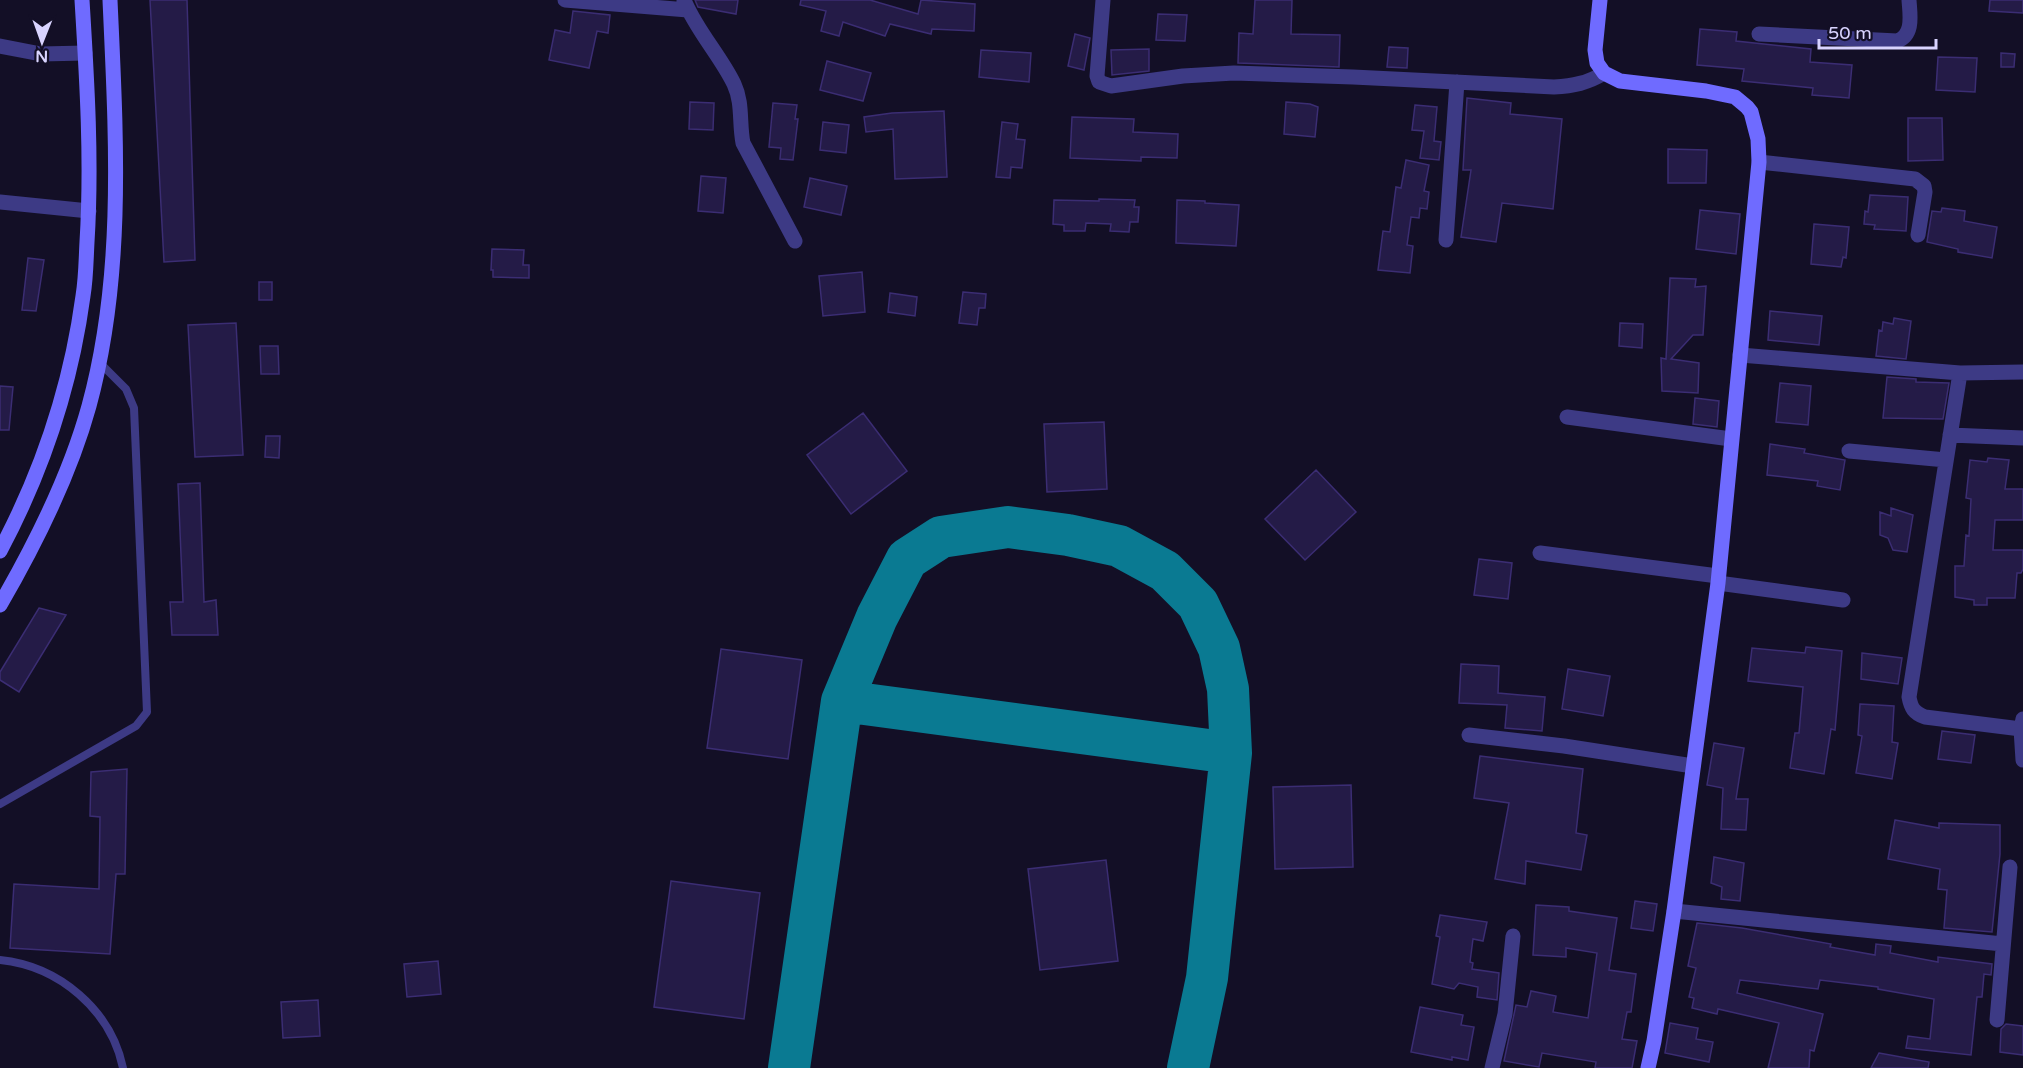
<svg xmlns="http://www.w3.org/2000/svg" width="2023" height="1068" font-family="'Varela Round',sans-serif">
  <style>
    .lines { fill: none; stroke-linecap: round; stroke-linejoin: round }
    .taxiway { stroke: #0a7a92; stroke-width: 42 }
    .building { fill: #241b47; stroke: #3b2d73; stroke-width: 1.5 }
    .service { stroke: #3d3a85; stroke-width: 8 }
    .minor { stroke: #3d3a85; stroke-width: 15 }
    .secondary { stroke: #6f6bff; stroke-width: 15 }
  </style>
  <rect width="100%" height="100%" fill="#130f26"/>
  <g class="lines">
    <path class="taxiway" d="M842,701L1231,753
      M789,1068L842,701L877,617L907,559L941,537L1008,527L1068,535L1119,546L1165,571L1198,604L1219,648L1228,689L1231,753L1207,978L1188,1068"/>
  </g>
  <path class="building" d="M150,0H187L195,260L164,262Z
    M695,0H738L736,14L698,7Z
    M801,0H870L918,14L921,0L975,4L974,31L932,29L931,34L890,24L885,36L843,22L839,36L821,31L826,11L800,5Z
    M1255,0H1292L1291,34L1340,35L1339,67L1238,63L1239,33L1253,34Z
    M1990,0H2023V13L1989,11Z
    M573,11L610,15L608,33L597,31L589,68L549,60L555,30L570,33Z
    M1158,14L1187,15L1185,41L1156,40Z
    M1700,29L1737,32L1736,41L1811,49L1810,62L1852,65L1849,98L1812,95L1813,88L1742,81L1744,69L1697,65Z
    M1075,34L1090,38L1084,70L1068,66Z
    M1389,47L1408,48L1407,68L1387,67Z
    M1149,49V71L1112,75L1111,50Z
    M981,50L1031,53L1029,82L979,77Z
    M2001,53L2015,54L2014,67H2001Z
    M1938,57L1977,58L1975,92L1936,90Z
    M827,61L871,73L863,101L820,90Z
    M1467,98L1511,103L1510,114L1562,119L1553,209L1502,203L1496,242L1461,237L1471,170H1463Z
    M690,102L714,103L713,130L689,129Z
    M1286,102L1310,104L1318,107L1315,137L1284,134Z
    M773,103L797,105L795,119H798L793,160L780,159L781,148L769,147Z
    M1415,105L1437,107L1434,141L1441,142L1439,160L1420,158L1424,131L1412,130Z
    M944,111L947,177L895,179L893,129L866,132L864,117L892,113Z
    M1072,117L1134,119L1133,132L1178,134L1177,158L1141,157V161L1070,158Z
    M1908,118H1942L1943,160L1908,161Z
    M823,122L849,125L846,153L820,150Z
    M1002,122L1018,124L1016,139L1025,140L1022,168L1011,167L1010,178L996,177Z
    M1668,149L1707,150L1706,183H1668Z
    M1406,160L1429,165L1424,191L1429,192L1427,209L1420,208L1419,218L1411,217L1407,245L1413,246L1410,273L1378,270L1383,231L1390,232L1396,187L1401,188Z
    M701,176L726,178L723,213L698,211Z
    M810,178L847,186L841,215L804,207Z
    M1870,195L1908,197L1906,231L1874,229L1875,225L1864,224L1865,211L1868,212Z
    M1099,199L1135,200L1134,207H1139L1138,222H1130L1129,232L1110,231L1111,224L1086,223L1085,231H1064V225L1053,224L1054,200L1099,201Z
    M1177,200L1205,201V203L1239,205L1236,246L1176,243Z
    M1942,208L1965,211L1964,221L1997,227L1992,258L1958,252V249L1927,242L1932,211L1941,212Z
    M1700,210L1740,214L1736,254L1696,249Z
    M1814,224L1849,227L1846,258L1843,257L1841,267L1811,264Z
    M492,249L524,250L523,265H529V278L493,277V270H491Z
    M28,258L44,260L36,311L22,310Z
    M862,272L865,312L823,316L819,276Z
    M1670,278L1696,279L1695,287L1706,286L1703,335H1693L1671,359L1699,363L1698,393L1662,391L1661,358L1666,359Z
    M259,282H272V300H259Z
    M963,292L986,294L985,308H979L977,325L959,323Z
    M890,293L917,297L915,316L888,312Z
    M1770,311L1822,316L1819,345L1768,340Z
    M1894,318L1911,321L1906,359L1876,356L1879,330L1882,331L1883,322L1893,324Z
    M236,323L243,455L195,457L188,325Z
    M1620,323L1643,324L1642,348L1619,346Z
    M260,346H278L279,374H261Z
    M1887,377L1916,379V382L1949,383L1943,419L1883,418Z
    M1780,383L1811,386L1808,425L1776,422Z
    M0,386L13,387L9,430H0Z
    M1695,398L1719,401L1717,427L1693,424Z
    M863,413L907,471L851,514L807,455Z
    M1104,422L1107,489L1047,492L1044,424Z
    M266,436H280L279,458L265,457Z
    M1770,444L1805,449L1804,453L1845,460L1840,490L1817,486L1818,481L1767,475Z
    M1988,458L2009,460L2005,489H2023V520H1995L1993,550H2023V569L2021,573H2017L2015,598H1987V605H1974V600L1955,597V566H1964L1966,535L1969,536L1971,499L1966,498L1970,460L1987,462Z
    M1316,470L1356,512L1305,560L1265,519Z
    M200,483L204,602L216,600L218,635H172L170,602H183L178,484Z
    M1891,508L1913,515L1907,552L1893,550L1888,538L1880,535V512L1891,516Z
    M1479,559L1512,563L1508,599L1474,595Z
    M39,608L66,615L19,692L0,680V672Z
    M1806,647L1842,651L1835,730L1831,729L1824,774L1790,768L1795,733H1799L1803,687L1748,681L1752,648L1805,653Z
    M721,649L802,660L788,759L707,748Z
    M1862,653L1902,658L1898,684L1861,679Z
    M1461,664L1499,666L1498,693L1545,697L1542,731L1505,728L1507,705L1459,703Z
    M1568,669L1610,676L1603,716L1562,709Z
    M1860,704L1894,706L1892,742L1898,743L1892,779L1856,773L1862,736L1858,735Z
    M1942,731L1975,735L1971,763L1938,759Z
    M1714,743L1744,748L1736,799H1748L1746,830L1721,829L1723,788L1707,785Z
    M1480,756L1583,769L1576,833L1587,835L1581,870L1526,861L1525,884L1495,879L1509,803L1474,798Z
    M127,769L125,874H116L110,954L10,948L14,884L99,889L100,817L90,816L91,772Z
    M1351,785L1353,867L1275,869L1273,787Z
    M1895,820L1939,828V823L2000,825V854L1992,932L1944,928L1947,890L1938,889L1940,869L1888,859Z
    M1714,857L1744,863L1740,901L1721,899L1722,887L1711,883Z
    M1106,860L1118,961L1040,970L1028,869Z
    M671,881L760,893L744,1019L654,1007Z
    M1635,901L1657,904L1653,931L1631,928Z
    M1536,905L1569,907V911L1617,918L1609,970L1636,974L1631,1012H1627L1622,1039L1637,1041L1632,1068H1595L1596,1062L1542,1053L1539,1067L1504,1061L1516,1005L1527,1007L1531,991L1556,996L1553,1012L1588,1018L1597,953L1566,948V957L1533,955Z
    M1440,915L1487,922L1483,941L1473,939L1470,962L1473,963L1472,969L1499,973L1497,1000L1477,997L1478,987L1459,983L1454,989L1432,984L1440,937L1436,936Z
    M1697,923L1742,928L1831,944L1830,947L1875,955L1876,944L1891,946L1890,953L1938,962V957L1992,964L1991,975L1984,974L1982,997H1977L1971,1055L1906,1048L1908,1036L1930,1039L1934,999L1878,989V987L1820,980L1818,989L1740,980L1737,993L1823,1014L1814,1051L1810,1050L1809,1068H1768L1779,1023L1718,1009L1717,1014L1692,1008L1694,998L1689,997L1696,968L1688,966Z
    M438,961L441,994L407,997L404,964Z
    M318,1000L320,1036L283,1038L281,1002Z
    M1420,1007L1463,1015L1461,1025L1474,1027L1468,1060L1452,1057V1060L1411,1052Z
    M1670,1023L1698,1028L1696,1039L1713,1042L1709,1062L1665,1053Z
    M2006,1024L2023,1026V1055L2000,1052L2001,1029Z
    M1879,1053L1929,1062L1928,1068H1871Z"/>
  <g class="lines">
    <path class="service" d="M0,804L136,726L147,712L134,408L126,389L99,362
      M0,960C59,966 111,1010 123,1068"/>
    <path class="minor" d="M565,0L688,10
      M684,0C696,30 720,55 734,84C743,103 739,123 743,143L795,241
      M1103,0L1097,76L1099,82L1111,86L1183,76L1234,73L1353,77L1554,87C1573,86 1588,83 1604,73
      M1759,34L1897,41C1914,35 1910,15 1909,0
      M0,46L41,54L85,53
      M1759,162L1915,179L1924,186L1925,192L1918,235
      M0,202L89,211
      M1446,240L1457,82
      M1740,355L1960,373L1909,697C1911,708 1914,713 1925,717L2021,729
      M1960,373L2023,372
      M1567,417L1731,439
      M1950,435L2023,438
      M1849,451L1946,460
      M1540,553L1718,576
      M1718,583L1843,600
      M2023,719L2021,729L2023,760
      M1469,735L1564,746L1693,766
      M1674,911L2003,944
      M1997,1020L2010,867
      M1492,1068L1505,1014L1513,936"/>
    <path class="secondary" d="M1600,0L1595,50L1597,63L1604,73L1620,81L1706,91L1735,97L1747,107L1751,112L1758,139L1759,162L1718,583L1674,911L1654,1041L1648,1068
      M0,551C42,472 71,385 83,296C86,278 86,260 87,242C92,161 87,81 82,0
      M0,605C36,543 70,475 89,406C125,274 116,135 110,0"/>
  </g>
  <g transform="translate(42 42) rotate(181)" stroke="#130f26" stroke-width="4.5" paint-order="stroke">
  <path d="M0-4.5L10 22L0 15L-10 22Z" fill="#d9d4ff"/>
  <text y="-9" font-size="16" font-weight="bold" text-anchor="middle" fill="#d9d4ff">N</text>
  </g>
  <path d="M1819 39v9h117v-9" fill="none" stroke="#d9d4ff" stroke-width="3"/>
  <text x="1828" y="39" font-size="18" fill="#d9d4ff" stroke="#130f26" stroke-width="4.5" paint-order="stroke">50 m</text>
</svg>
